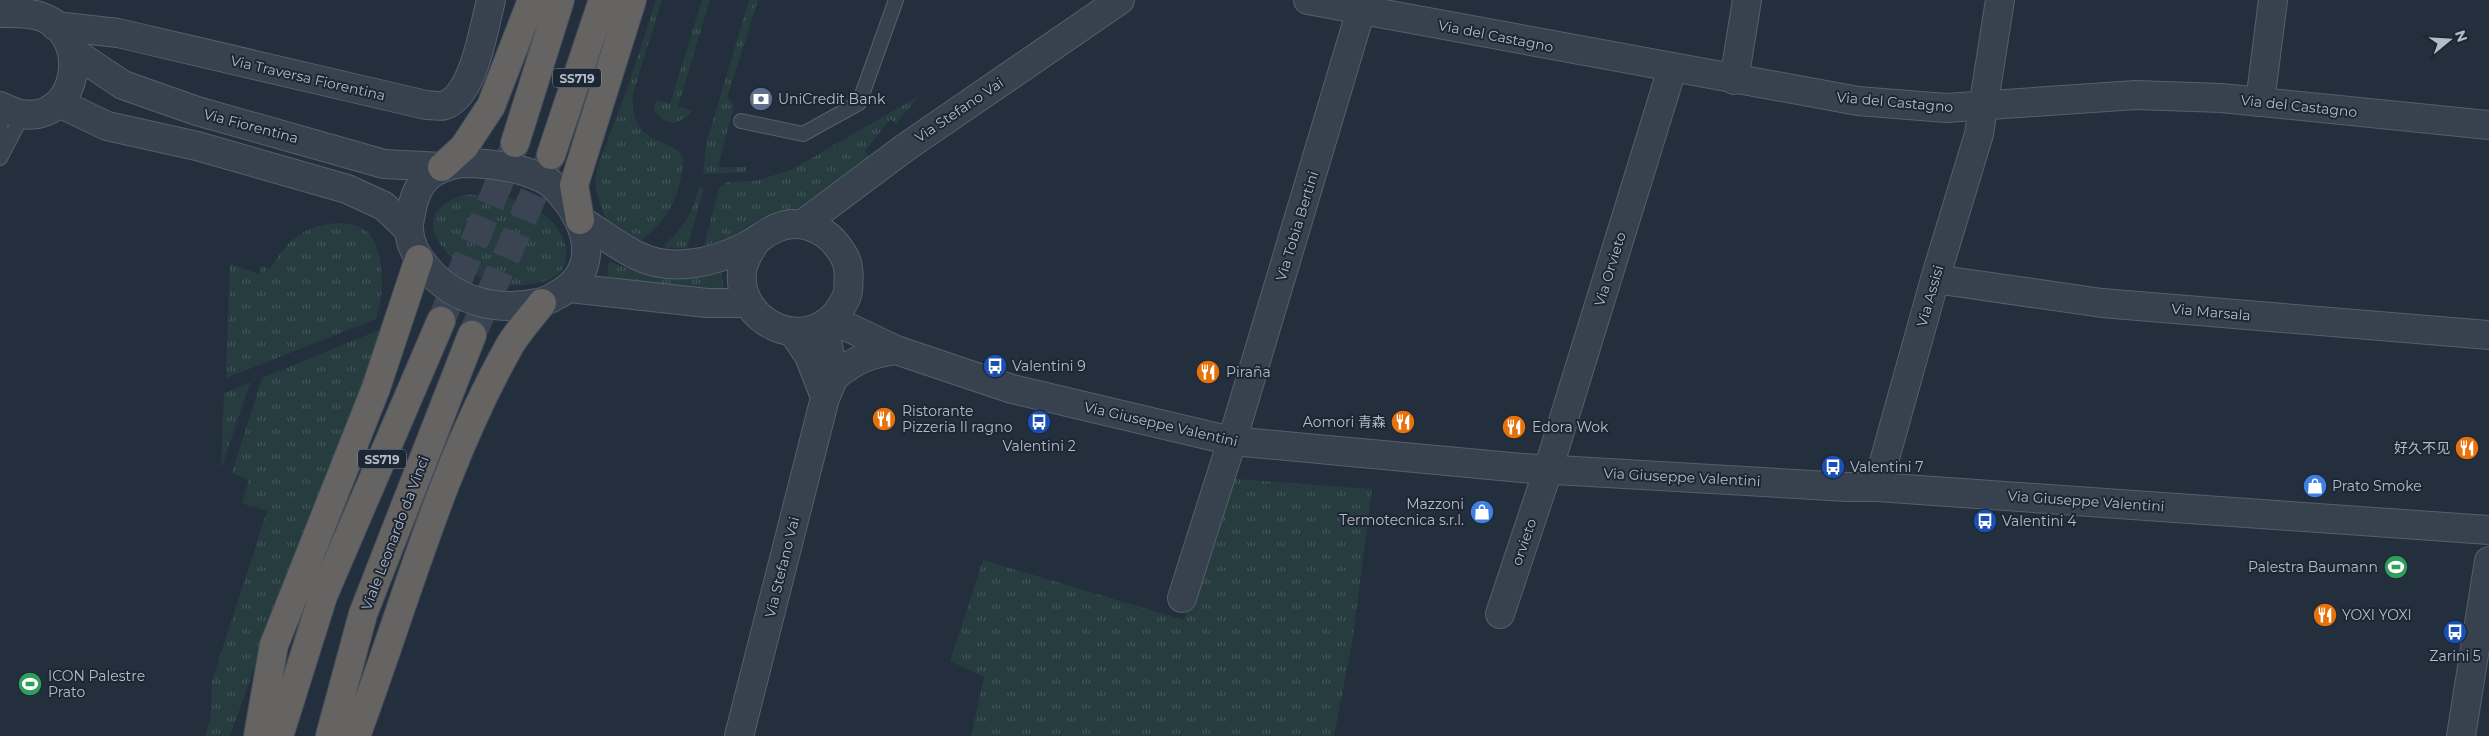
<svg xmlns="http://www.w3.org/2000/svg" width="2489" height="736" font-family="Montserrat,'Noto Sans SC',sans-serif">
  <style>
    .grass { fill: url(#grass-tufts) }
    .lines { fill: none; stroke-linecap: round; stroke-linejoin: round }
    .trunk-tunnel { stroke: #3a4453; stroke-width: 28; stroke-dasharray: 28 14; stroke-linecap: butt }
    .service-casing { stroke: #565f6c; stroke-width: 16 }
    .minor-casing { stroke: #565f6c; stroke-width: 30 }
    .tertiary-casing { stroke: #565f6c; stroke-width: 30 }
    .trunk-casing { stroke: #434c59; stroke-width: 30 }
    .service { stroke: #38414e; stroke-width: 14 }
    .minor { stroke: #38414e; stroke-width: 28 }
    .tertiary { stroke: #38414e; stroke-width: 28 }
    .trunk { stroke: #656462; stroke-width: 28 }
    .labels { text-anchor: middle; dominant-baseline: central; stroke-width: 4; stroke-linejoin: round; paint-order: stroke }
    .shield { fill: #1d2633; stroke: #878f9c; stroke-width: 1 }
    .shield-label { font-size: 12px; font-weight: bold; fill: #b4bcc9 }
    .street-label { font-size: 14px; fill: #b4bcc9; stroke: #1d2633 }
    .poi-label { font-size: 14px; fill: #b4bcc9; stroke: #1d2633; text-anchor: start }
  </style>
  <defs>
    <pattern id="grass-tufts" width="24" height="20" patternUnits="userSpaceOnUse" patternTransform="scale(1.25)"><rect width="24" height="20" fill="#263c3f"/><path d="M3 7l-1-3M5 7V3M7 7l1-3M15 17l-1-3M17 17v-4M19 17l1-3" fill="none" stroke="#435659"/></pattern>
  </defs>
  <rect width="100%" height="100%" fill="#242f3e"/>
  <path class="grass" d="M656,0H662L633,94C628,150 679,136 684,160C678,199 671,216 640,242L625,238L606,221L597,194L595,181L598,165L627,90Z
    M702,0H710L678,106L692,111C680,126 666,127 654,110L656,100L670,104Z
    M749,0H758L727,98L734,105L718,167H746L747,172L703,174L706,144Z
    M919,96L896,124L890,119L865,151L871,159L808,207L781,211L765,216L727,239L704,246L719,188L727,182L755,181L791,170Z
    M699,187L704,188L687,248H666L665,244C684,228 693,211 699,187Z
    M464,195C489,194 511,196 534,208C568,225 585,276 536,283C523,285 510,287 498,284C457,274 395,216 464,195Z
    M339,223C346,224 355,224 362,228C386,242 385,296 376,319L226,378L230,264L259,274L262,266L270,269C288,240 303,225 339,223Z
    M609,261C643,278 685,278 722,271L724,294L624,279H607Z
    M379,330L386,333L295,554L230,736H205L211,716L212,681L267,511L242,503L249,480L232,473L262,378Z
    M250,383L221,469L224,393Z
    M1235,479L1372,489L1352,643L1334,736H971L984,677L950,661L983,560L1184,620Z"/>
  <g class="lines">
    <path class="trunk-tunnel" d="M441,321L515,145
      M472,335L551,155"/>
    <g class="service-casing">
      <path id="service" d="M741,121L803,134L859,103L896,0
        M0,123L3,150
        M0,158L23,114"/>
    </g>
    <g class="minor-casing">
      <path id="minor" d="M55,26L118,33L426,105C431,105 440,107 445,105C474,95 484,27 491,0
        M1734,80L1747,0
        M2260,102L2273,0
        M1935,279L2102,303L2489,335
        M793,332L809,356L825,397
        M834,377C856,359 869,354 896,350
        M1877,487L1935,279L1979,134L2000,0
        M1182,598L1232,441L1364,0
        M1500,614L1548,470L1672,69
        M739,736L825,398L834,377L824,324"/>
    </g>
    <g class="tertiary-casing">
      <path id="tertiary" d="M1308,0L1858,101L1946,108L2136,95L2221,98L2489,125
        M0,13C13,13 29,12 42,17C92,35 79,123 22,114C15,113 7,109 0,106
        M72,51L123,85L197,111L384,164L442,167
        M59,103L107,126L197,146L347,189L384,206L408,229
        M461,163C487,163 518,167 542,178C553,183 562,194 569,204C592,237 596,275 555,296C550,299 544,302 538,303C497,312 453,301 426,267C417,257 410,244 409,230C408,223 411,215 412,208C418,179 433,168 461,163Z
        M580,220C599,231 618,247 638,256C671,272 713,263 744,247C761,239 774,224 794,224C816,224 832,236 843,254C850,265 849,278 848,291C847,299 841,307 836,314C802,353 737,322 742,272C743,260 750,251 756,241
        M803,224L906,147L1120,0
        M570,288L707,303H748
        M831,319L896,350L1012,389L1232,441L1522,468L1847,487H1877L2489,530
        M2461,736L2489,561"/>
    </g>
    <g class="trunk-casing">
      <path id="trunk" d="M515,143L560,0
        M551,155L603,0
        M442,167L464,147L491,106L532,0
        M580,220L574,185L632,0
        M258,736L274,645L376,388L419,259
        M279,736L323,596L441,321
        M330,736L363,614L472,335
        M356,736C405,605 441,467 510,345C519,330 532,316 542,303"/>
    </g>
    <use href="#service" class="service"/>
    <use href="#minor" class="minor"/>
    <use href="#tertiary" class="tertiary"/>
    <use href="#trunk" class="trunk"/>
  </g>
  <defs>
    <g id="bank-disc" transform="scale(1.25)"><circle r="9.5" fill="#5c6f8a" stroke="#1d2633"/><path d="M-6-4H6V4H-6ZM0-2.3a2.3 2.3 0 1 0 0 4.6a2.3 2.3 0 1 0 0-4.6Z" fill="#fff"/></g>
    <g id="bus-disc" transform="scale(1.25)"><circle r="9.5" fill="#1a4fb4" stroke="#1d2633"/><path d="M-5-6H5V4H4V6H2V4H-2V6H-4V4H-5ZM-3.5-4V0h7V-4ZM-3.5 1.2v1.5H-2V1.2ZM2 1.2v1.5H3.5V1.2Z" fill="#fff"/></g>
    <g id="restaurant-disc" transform="scale(1.25)"><circle r="9.5" fill="#e8710a" stroke="#1d2633"/><path d="M-5-6h1v4h1v-4h1v4h1v-4h1v5L-1.5 .5V6h-2V.5L-5-1ZM5-6V6H3V1.5H1.5Q1.5-4 5-6Z" fill="#fff"/></g>
    <g id="shop-disc" transform="scale(1.25)"><circle r="9.5" fill="#3f7fe0" stroke="#1d2633"/><path d="M-5-2.5h2.3a2.7 3.5 0 0 1 5.4 0H5L5.5 6h-11ZM-1.5-2.5h3a1.5 2.3 0 0 0-3 0Z" fill="#fff"/></g>
    <g id="stadium-disc" transform="scale(1.25)"><circle r="9.5" fill="#2e9e5b" stroke="#1d2633"/><path d="M0-5a6.5 5 0 1 0 0 10a6.5 5 0 1 0 0-10ZM-3.5-1.8h7v3.6h-7Z" fill="#fff"/></g>
  </defs>
  <g fill-rule="evenodd">
    <use href="#bank-disc" x="761" y="99"/>
    <use href="#bus-disc" x="995" y="366"/>
    <use href="#restaurant-disc" x="1208" y="372"/>
    <use href="#restaurant-disc" x="884" y="419"/>
    <use href="#bus-disc" x="1039" y="422"/>
    <use href="#restaurant-disc" x="1403" y="422"/>
    <use href="#restaurant-disc" x="1514" y="427"/>
    <use href="#restaurant-disc" x="2467" y="448"/>
    <use href="#bus-disc" x="1833" y="467"/>
    <use href="#shop-disc" x="2315" y="486"/>
    <use href="#shop-disc" x="1482" y="512"/>
    <use href="#bus-disc" x="1985" y="521"/>
    <use href="#stadium-disc" x="2396" y="567"/>
    <use href="#restaurant-disc" x="2325" y="615"/>
    <use href="#bus-disc" x="2455" y="632"/>
    <use href="#stadium-disc" x="30" y="684"/>
  </g>
  <g class="labels">
    <g class="shield">
      <rect x="553" y="68.5" width="48" height="19" rx="4"/>
      <rect x="358" y="449.5" width="48" height="19" rx="4"/>
    </g>
    <g class="shield-label">
      <text x="577" y="78">SS719</text>
      <text x="382" y="459">SS719</text>
    </g>
    <g class="street-label">
      <text transform="translate(1496 36) rotate(11)">Via del Castagno</text>
      <text transform="translate(308 78) rotate(13)">Via Traversa Fiorentina</text>
      <text transform="translate(1895 102) rotate(5)">Via del Castagno</text>
      <text transform="translate(2299 106) rotate(6)">Via del Castagno</text>
      <text transform="translate(959 110) rotate(-34)">Via Stefano Vai</text>
      <text transform="translate(251 126) rotate(15)">Via Fiorentina</text>
      <text transform="translate(1297 226) rotate(-73)">Via Tobia Bertini</text>
      <text transform="translate(1610 269) rotate(-73)">Via Orvieto</text>
      <text transform="translate(1930 296) rotate(-74)">Via Assisi</text>
      <text transform="translate(2211 312) rotate(5)">Via Marsala</text>
      <text transform="translate(1161 424) rotate(13)">Via Giuseppe Valentini</text>
      <text transform="translate(1682 477) rotate(3)">Via Giuseppe Valentini</text>
      <text transform="translate(2086 501) rotate(4)">Via Giuseppe Valentini</text>
      <text transform="translate(395 533) rotate(-69)">Viale Leonardo da Vinci</text>
      <text transform="translate(1524 542) rotate(-71)">orvieto</text>
      <text transform="translate(782 567) rotate(-76)">Via Stefano Vai</text>
    </g>
    <g class="poi-label">
      <text x="778" y="99">UniCredit Bank</text>
      <text x="1012" y="366">Valentini 9</text>
      <text x="1226" y="372">Piraña</text>
      <text x="902" y="411">Ristorante<tspan x="902" dy="16">Pizzeria Il ragno</tspan></text>
      <text x="1386" y="422" text-anchor="end">Aomori 青森</text>
      <text x="1532" y="427">Edora Wok</text>
      <text x="1039" y="446" text-anchor="middle">Valentini 2</text>
      <text x="2450" y="448" text-anchor="end">好久不见</text>
      <text x="1850" y="467">Valentini 7</text>
      <text x="2332" y="486">Prato Smoke</text>
      <text x="1464" y="504" text-anchor="end">Mazzoni<tspan x="1464" dy="16">Termotecnica s.r.l.</tspan></text>
      <text x="2002" y="521">Valentini 4</text>
      <text x="2378" y="567" text-anchor="end">Palestra Baumann</text>
      <text x="2342" y="615">YOXI YOXI</text>
      <text x="2455" y="656" text-anchor="middle">Zarini 5</text>
      <text x="48" y="676">ICON Palestre<tspan x="48" dy="16">Prato</tspan></text>
    </g>
  </g>
  <g transform="translate(2449 40) rotate(72)" stroke="#1d2633" stroke-width="4" paint-order="stroke">
  <path d="M0-4L9 19L0 12L-9 19Z" fill="#b4bcc9"/>
  <text y="-8" font-size="14" font-weight="bold" text-anchor="middle" fill="#b4bcc9">N</text>
  </g>
</svg>
